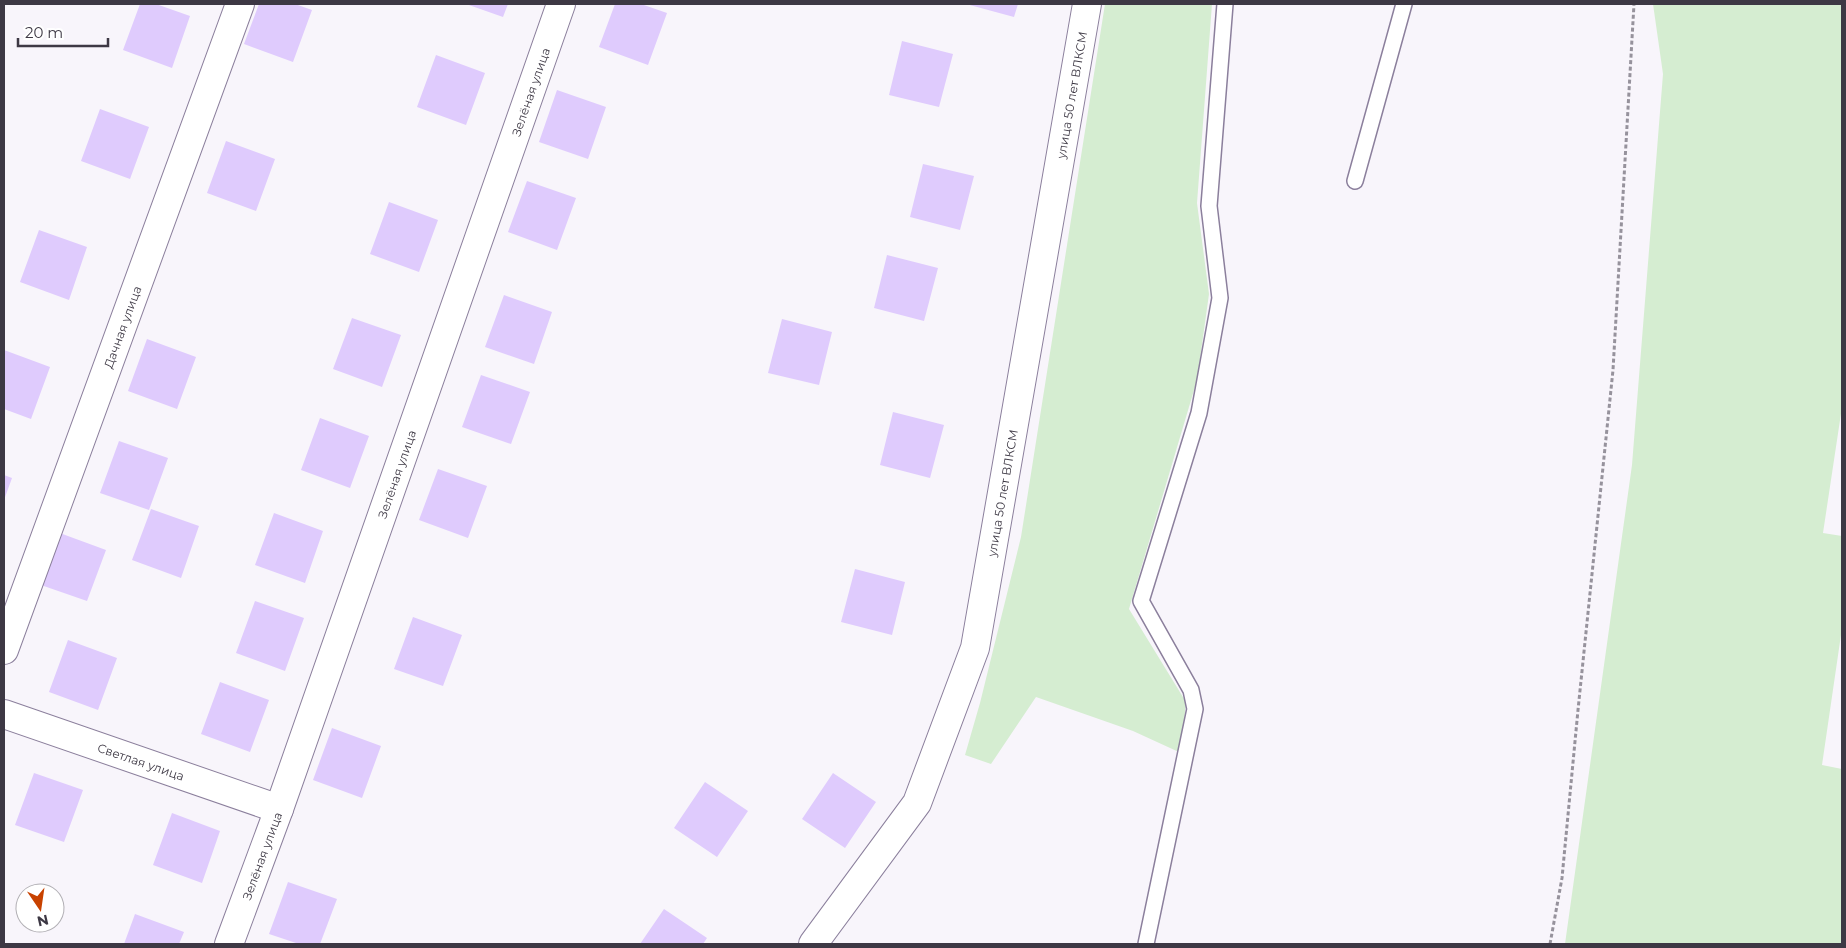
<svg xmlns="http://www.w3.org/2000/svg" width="1846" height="948" font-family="Montserrat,sans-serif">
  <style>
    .green { fill: #d5edd1 }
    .building { fill: #dfcbfd }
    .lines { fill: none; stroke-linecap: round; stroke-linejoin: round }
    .service-casing { stroke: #8b7f9c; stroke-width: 18 }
    .minor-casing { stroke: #8b7f9c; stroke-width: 30 }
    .path { stroke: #96929c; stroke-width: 3; stroke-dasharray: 4 2.5; stroke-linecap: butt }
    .service { stroke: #fff; stroke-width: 15 }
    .minor { stroke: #fff; stroke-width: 28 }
    .labels { text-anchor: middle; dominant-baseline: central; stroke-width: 4; stroke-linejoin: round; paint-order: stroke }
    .street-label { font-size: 12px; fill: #3d3844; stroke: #fff }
  </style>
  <rect width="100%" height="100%" fill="#f8f5fb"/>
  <path class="green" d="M1105,4H1212L1197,203L1209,294L1197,380L1129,609L1186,702L1181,753L1133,731L1036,697L991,764L965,755L980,703L1021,537Z
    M1653,4H1842V407L1823,533L1842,536V628L1822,765L1842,769V944H1565L1632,465L1663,74Z"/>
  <path class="building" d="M140,4H156L190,16L172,68L123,50Z
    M259,4H295L312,10L293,62L244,44Z
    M466,4H508L503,17Z
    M615,4H641L667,13L648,65L599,47Z
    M966,4H1018L1014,17Z
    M902,41L953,54L939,107L889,95Z
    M436,55L485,73L466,125L417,107Z
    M557,90L606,107L588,159L539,142Z
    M100,109L149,127L130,179L81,161Z
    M226,141L275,159L256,211L207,193Z
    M923,164L974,176L960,230L910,217Z
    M527,181L576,198L557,250L508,232Z
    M389,202L438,220L419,272L370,254Z
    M39,230L87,247L69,300L20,282Z
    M887,255L938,268L924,321L874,308Z
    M504,295L552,312L534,364L485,347Z
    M352,318L401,335L382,387L333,369Z
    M782,319L832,332L819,385L768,373Z
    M147,339L196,357L177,409L128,391Z
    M4,350L50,367L31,419L4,409Z
    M481,375L530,392L511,444L462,427Z
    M893,412L944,425L930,478L880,465Z
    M320,418L369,436L350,488L301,470Z
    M119,441L168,458L149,510L100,493Z
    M438,469L487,486L468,538L419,520Z
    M4,475L12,478L4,500Z
    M151,509L199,526L181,578L132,560Z
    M274,513L323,531L305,583L255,565Z
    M57,532L106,550L87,601L38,584Z
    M855,569L905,582L892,635L841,622Z
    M255,601L304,618L285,671L236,653Z
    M413,617L462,635L443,686L394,669Z
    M68,640L117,658L98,710L49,692Z
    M220,682L269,700L250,752L201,734Z
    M332,728L381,746L362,798L313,780Z
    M34,773L83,790L64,842L15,825Z
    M833,773L876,802L845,848L802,819Z
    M705,782L748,811L717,857L674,828Z
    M172,813L220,831L202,883L153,865Z
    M288,882L337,899L320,944H299L269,934Z
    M664,909L707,938L703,944H640Z
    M135,914L184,932L179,944H124Z"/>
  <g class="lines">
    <g class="service-casing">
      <path id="service" d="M1355,181L1404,4
        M1146,944L1195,709L1191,690L1141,601L1199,413L1220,298L1209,206L1225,4"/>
    </g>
    <g class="minor-casing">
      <g id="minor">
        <path id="s1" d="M4,650L240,4"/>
        <path id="s2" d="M4,714L279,809"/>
        <path id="s3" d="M229,944L279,809L561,4"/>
        <path id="s4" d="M813,944L917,803L975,648L1087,4"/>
      </g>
    </g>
    <path class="path" d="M1550,944L1562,878L1578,710L1613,370L1634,4"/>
    <use href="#service" class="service"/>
    <use href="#minor" class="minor"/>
  </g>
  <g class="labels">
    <g class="street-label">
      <text stroke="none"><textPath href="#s3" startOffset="904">Зелёная улица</textPath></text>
      <text stroke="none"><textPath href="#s4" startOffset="902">улица 50 лет ВЛКСМ</textPath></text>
      <text stroke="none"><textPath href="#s1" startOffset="344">Дачная улица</textPath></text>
      <text stroke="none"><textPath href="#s3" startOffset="499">Зелёная улица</textPath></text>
      <text stroke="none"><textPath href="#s4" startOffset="498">улица 50 лет ВЛКСМ</textPath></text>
      <text stroke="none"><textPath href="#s2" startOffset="145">Светлая улица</textPath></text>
      <text stroke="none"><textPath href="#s3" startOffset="94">Зелёная улица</textPath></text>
    </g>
  </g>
  <rect width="1846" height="948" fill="none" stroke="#3d3844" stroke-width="10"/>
  <g transform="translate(40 908) rotate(167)"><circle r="24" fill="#ffffff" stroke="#b1afb4"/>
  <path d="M0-4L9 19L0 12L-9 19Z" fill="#c84200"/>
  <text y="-8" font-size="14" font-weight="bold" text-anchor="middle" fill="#3d3844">N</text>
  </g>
  <path d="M18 38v8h90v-8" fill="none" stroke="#3d3844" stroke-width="2.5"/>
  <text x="25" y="38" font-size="15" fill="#3d3844" stroke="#ffffff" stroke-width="4" paint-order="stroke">20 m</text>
</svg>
